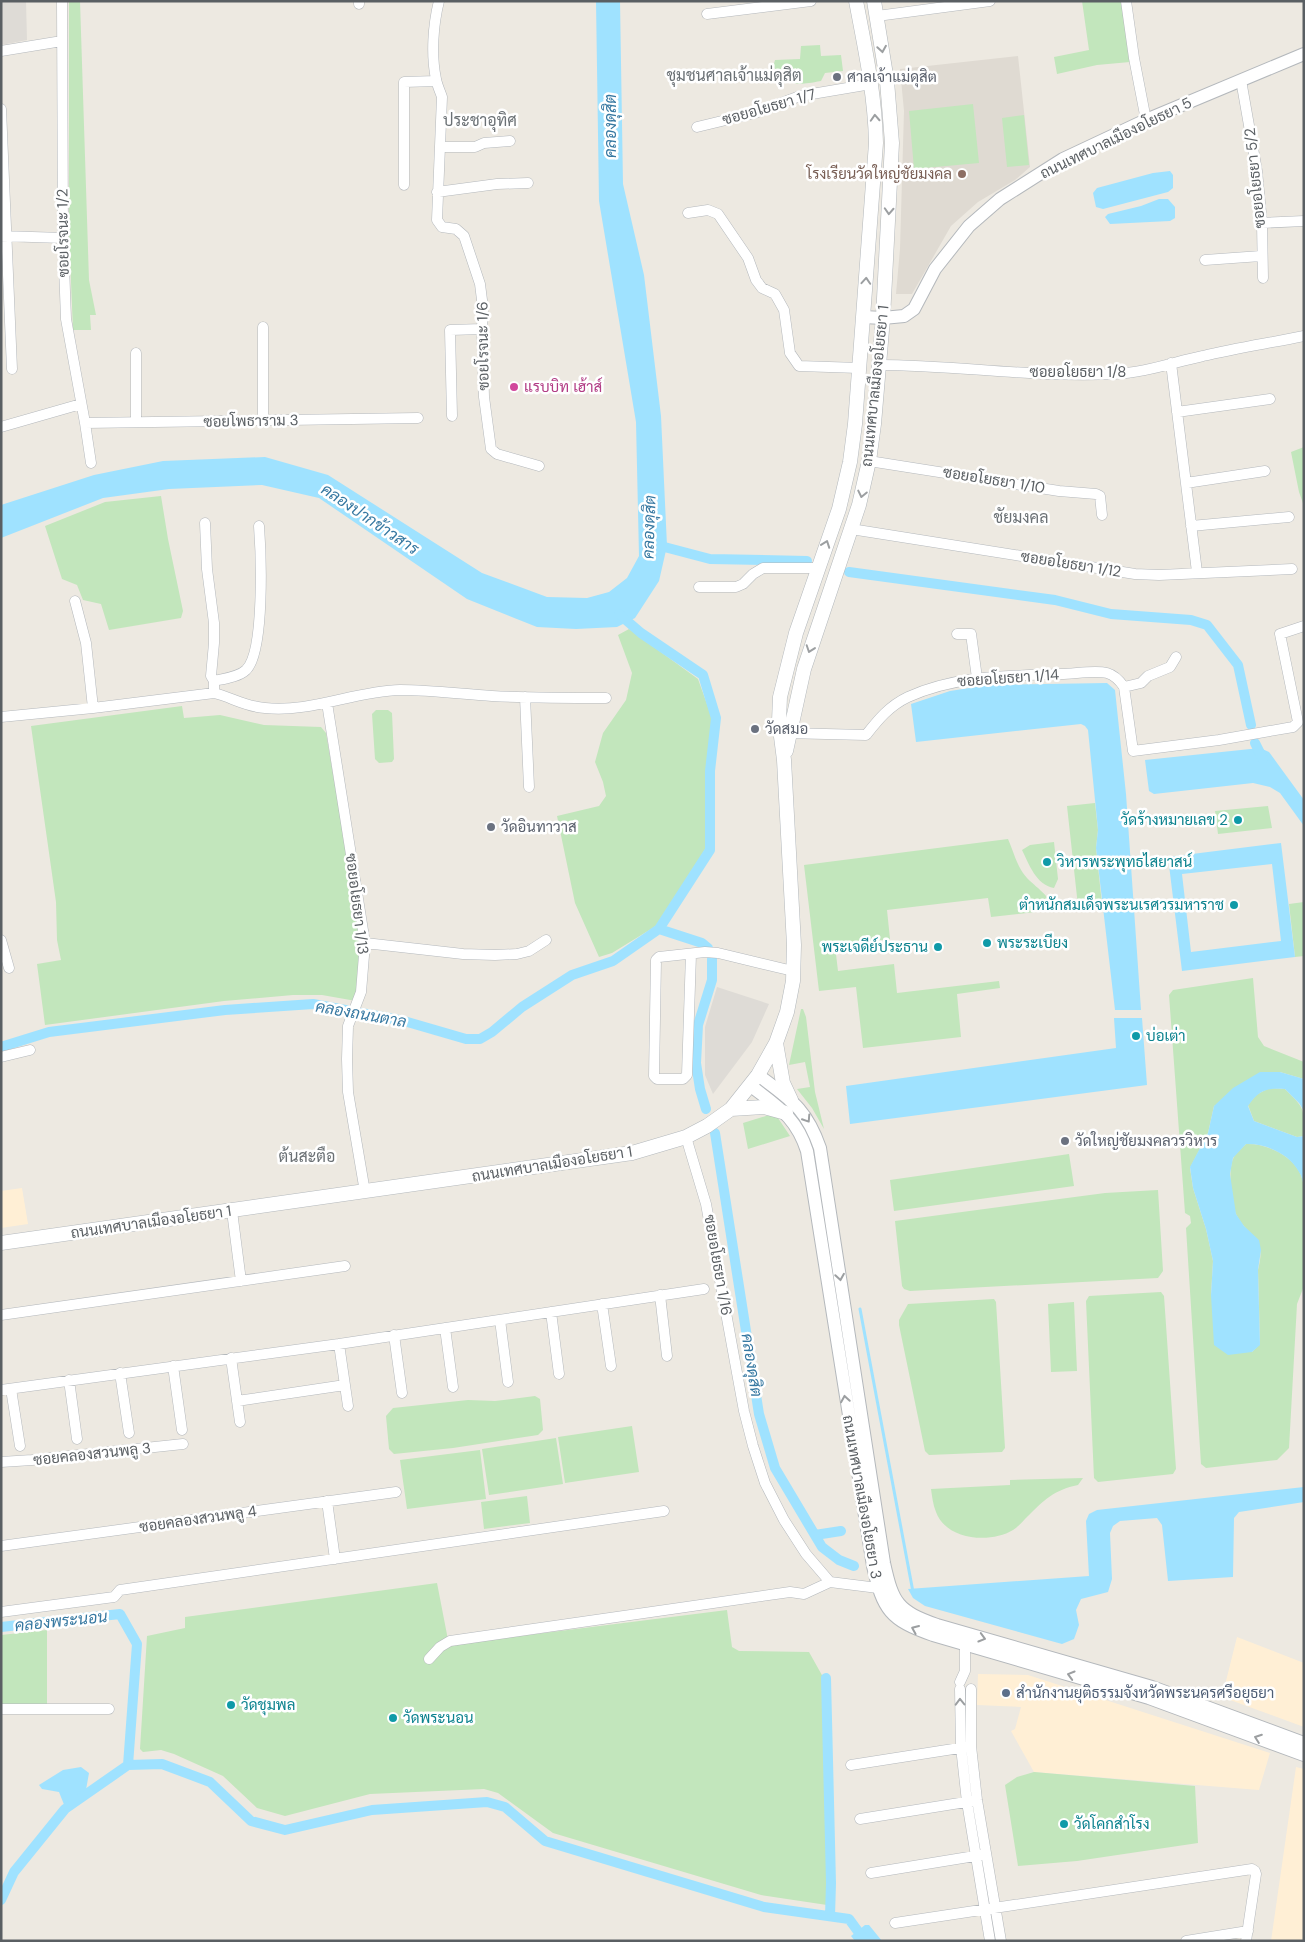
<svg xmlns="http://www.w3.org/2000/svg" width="1305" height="1942" font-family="'DM Sans',Sarabun,sans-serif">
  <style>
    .commercial { fill: #ffefd5 }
    .industrial { fill: #dedbd6 }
    .education { fill: #dfdad2 }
    .green { fill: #c2e6bc }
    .water { fill: #9fe2ff; fill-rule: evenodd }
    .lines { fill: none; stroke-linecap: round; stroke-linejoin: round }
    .stream { stroke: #9fe2ff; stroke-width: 3 }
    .canal { stroke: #9fe2ff; stroke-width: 10 }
    .minor-casing { stroke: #b4b8bc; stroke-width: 11 }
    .tertiary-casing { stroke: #b4b8bc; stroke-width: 14 }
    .secondary-casing { stroke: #b3b8bc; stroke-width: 15 }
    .minor { stroke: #fff; stroke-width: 10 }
    .tertiary { stroke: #fff; stroke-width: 12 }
    .secondary { stroke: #fff; stroke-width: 14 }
    .oneway { stroke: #9c9fa1 }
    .worship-dot { fill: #6b7280; stroke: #fff; stroke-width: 2 }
    .education-dot { fill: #8d6e63; stroke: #fff; stroke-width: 2 }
    .hotel-dot { fill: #d1479c; stroke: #fff; stroke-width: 2 }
    .culture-dot { fill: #0f9aa8; stroke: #fff; stroke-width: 2 }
    .service-dot { fill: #5c6f8a; stroke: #fff; stroke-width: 2 }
    .labels { text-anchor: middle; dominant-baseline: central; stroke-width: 5; stroke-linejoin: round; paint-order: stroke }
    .worship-label { font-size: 15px; fill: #5b616d; stroke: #fff; text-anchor: start }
    .street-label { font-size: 15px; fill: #5a5f63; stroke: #fff }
    .education-label { font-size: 15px; fill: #785e54; stroke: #fff; text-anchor: end }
    .hotel-label { font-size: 15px; fill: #b23c85; stroke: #fff; text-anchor: start }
    .culture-label { font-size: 15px; fill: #0d838f; stroke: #fff; text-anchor: start }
    .service-label { font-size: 15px; fill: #4e5e75; stroke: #fff; text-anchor: start }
    .neighbourhood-label { font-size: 16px; fill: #6b7175; stroke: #fff }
    .water-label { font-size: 16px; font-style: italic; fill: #3678a1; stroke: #fff }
  </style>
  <rect width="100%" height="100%" fill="#ede9e1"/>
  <path class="commercial" d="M22,1188L28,1224L1,1228V1191Z
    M1237,1637L1304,1663V1727L1222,1697Z
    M978,1674L1028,1675L1270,1753L1259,1790L1034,1772L1011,1731L1015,1729L1021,1707L977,1705Z
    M1296,1767L1304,1769V1941H1271Z"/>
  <path class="industrial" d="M1,1H26L27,40L1,45Z
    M717,987L769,1004L752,1042L713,1094L705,1075V1027Z"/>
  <path class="education" d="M1018,56L1030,167L1015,180L978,202L951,226L912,294H896L900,249L904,111L900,69Z"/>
  <path class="green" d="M69,1H80L89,280L96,315H90L91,330H73L69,235Z
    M1082,1H1122L1130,62L1097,65L1057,74L1054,57L1089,50Z
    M820,45L821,56L841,55L843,71L825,73L821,81C793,86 793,86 773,67L775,60L800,59L801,46Z
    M973,104L979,163L914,169L909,111Z
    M1024,115L1029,165L1007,167L1002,118Z
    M1304,447V506L1299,492L1291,452Z
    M161,496L168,539L183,611L181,618L109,630L101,604L83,600L77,585L62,579L45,526L105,502Z
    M629,629L698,679L712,718L707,770L706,848L656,926L612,953L599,957L575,903L557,816L599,806L606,796L603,782L595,762L603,733L626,700L632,673L618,635Z
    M182,706L184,718L220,715L264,725L321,727L326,733L362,943L356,1001L322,995H293L224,1001L45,1025L37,964L61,960L57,940L56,902L31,726Z
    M376,710H388L392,713L394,759L392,762L379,763L375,759L372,714Z
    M1095,803L1098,830L1096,848L1102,904L1078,906L1067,806Z
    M1268,806L1272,828L1218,834L1215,811Z
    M1008,839C1013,850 1016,863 1023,873C1033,887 1050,893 1053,910L991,917L988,898L887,910L890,939L835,946L838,971L894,964L897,993L999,981L1000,988L957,994L961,1037L863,1048L856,987L819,991L804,865Z
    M1054,842L1058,879L1054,888C1036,885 1029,864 1022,850L1030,845Z
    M1304,902V956L1295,957L1289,904Z
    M1253,978L1258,1037L1264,1046L1304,1062V1079L1280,1072L1214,1106L1208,1133L1190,1168L1193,1188L1206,1229L1213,1261L1211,1295L1252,1352L1260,1344L1258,1270C1267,1235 1250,1240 1237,1216C1231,1205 1228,1170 1233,1159C1235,1153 1242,1148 1246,1144C1265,1143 1289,1154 1299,1171C1302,1176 1303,1182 1304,1187V1286L1297,1304L1289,1448L1277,1460L1206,1468L1201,1464L1186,1228L1191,1223L1190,1216L1185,1213L1169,995L1173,990Z
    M801,1009H803L806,1017L815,1092L824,1129L812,1108L797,1089L810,1087L805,1062L789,1065Z
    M1269,1088L1285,1089C1305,1109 1304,1107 1304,1136L1297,1137L1254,1121L1248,1105L1256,1095Z
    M769,1115L778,1118L790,1136L748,1149L743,1123Z
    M1069,1154L1074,1186L894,1211L890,1180Z
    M1158,1190L1163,1271L1158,1278L910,1291L904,1289L902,1286L895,1221L1105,1193Z
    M1161,1292L1164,1296L1176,1469L1173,1474L1098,1482L1094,1478L1086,1301L1089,1296Z
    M994,1299L996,1302L1005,1448L1002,1452L929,1455L925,1451L899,1325V1320L908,1304Z
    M1074,1302L1077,1371L1051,1372L1048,1304Z
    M535,1396L540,1399L543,1430L538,1435L453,1448L394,1454L389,1449L386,1416L393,1408L468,1400L495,1401Z
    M632,1426L639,1472L565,1483L558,1437Z
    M556,1438L563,1484L489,1495L482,1449Z
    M480,1450L486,1499L407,1509L400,1460Z
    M1083,1478L1078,1485C1054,1490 1044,1500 1027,1517C1023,1521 1018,1527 1013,1530C990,1544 946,1540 936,1512C933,1505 932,1496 931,1489L1010,1485V1480Z
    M527,1496L530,1523L484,1529L481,1502Z
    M437,1583L449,1645L727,1610L732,1647L739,1651L809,1652L823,1677L827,1905L761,1895L553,1833L498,1793L484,1789L370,1794L285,1816L257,1808L223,1776L174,1754L161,1750L143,1752L140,1749L147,1636L185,1628V1617Z
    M47,1630V1705H1V1635Z
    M1034,1772L1195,1786L1198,1843L1077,1861L1018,1866L1005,1785L1017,1777Z"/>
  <path class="water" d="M596,1H620L623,184L644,275L661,416L667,546L659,581L635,618L617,627L576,629L537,627L467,599L319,498L262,485L169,489L103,498L1,538V505L94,475L163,461L265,457L328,475L482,573L547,597L587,598L609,592L627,578L639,556L636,422L599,201Z
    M1170,171L1173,175V188L1168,192L1103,209L1096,207L1093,193L1097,188L1153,173Z
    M1159,199H1168L1175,207V218L1170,221L1110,224L1105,217L1108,214L1141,206Z
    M1107,683L1115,690L1126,794L1141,1010H1115L1096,848L1098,830L1088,730L1085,726L1081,724L916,742L911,704L950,691L989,685Z
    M1260,748L1269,752L1304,800V826L1280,793L1270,787L1253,783L1154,794L1149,791L1145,760Z
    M1281,843L1295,957L1182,971L1168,857ZM1272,864L1281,941L1191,952L1182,874Z
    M1114,1018H1142L1147,1085L850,1124L846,1086L1116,1048Z
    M1260,1072H1280L1304,1079V1111L1299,1103L1285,1089C1266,1088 1259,1090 1248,1106L1254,1121L1297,1137L1304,1136V1187C1303,1182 1302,1176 1299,1172C1290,1154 1265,1143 1246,1144L1233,1158L1230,1174L1236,1214L1244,1226L1259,1240L1261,1250L1258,1270L1260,1345L1252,1352L1228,1355L1214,1345L1211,1295L1213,1261L1206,1229L1193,1188L1190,1167L1208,1133L1214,1106L1233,1088Z
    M1304,1487V1502L1239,1512L1234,1518L1233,1577L1168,1581L1162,1525L1157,1518L1120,1521L1113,1526L1110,1533L1112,1579L1108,1592L1081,1599L1076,1610L1079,1625L1074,1639L1062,1644L925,1606L913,1598L908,1589L1089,1576L1086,1521L1089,1514L1097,1510Z
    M81,1767L89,1773L84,1801L70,1809L65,1807L59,1792L42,1789L39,1785L63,1770Z
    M865,1925H869L882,1941H855L851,1936Z"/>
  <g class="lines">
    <path class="stream" d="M860,1309L913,1592"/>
    <path class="canal" d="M653,544L710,559L807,561
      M849,572L1055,600L1111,614L1191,620L1207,625L1238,665L1251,725
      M1255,743L1263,759
      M659,929L702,943L708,948
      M1,1047L49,1032L225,1010L313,1004L404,1021L466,1039H480L492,1032L522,1007L572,975L613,961L659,929L710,850V771L716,718L703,675L641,633L619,614
      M706,1109L700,1089L696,1063L698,1025L712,980V959
      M715,1133L759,1414L775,1468L822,1547L839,1560L854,1566
      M815,1535L841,1531
      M1,1627L120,1614L137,1644L128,1765
      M826,1678L831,1883L830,1916
      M1,1900L14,1872L65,1809L128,1765L162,1764L210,1782L251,1821L285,1830L372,1810L487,1802L505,1807L545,1841L764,1907L849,1919L865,1941"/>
    <g class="minor-casing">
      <path id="minor" d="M62,1L63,238L66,319L85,423L91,463
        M359,1V4
        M439,1C433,25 431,55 436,79C437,85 440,91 442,97L437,220L442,227L456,229L464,236L480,284L483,308L482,329L484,397L491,449L497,454L539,466
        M1126,1L1134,58L1146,120
        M707,14L811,1
        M877,16L990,1
        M1,51L62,41
        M1241,80L1257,171L1262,223L1263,278
        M1,109L12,369
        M697,127L755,113L800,96L871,84
        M440,147H475L484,143L510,141
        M404,185V82L436,81
        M437,192L497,184L528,183
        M688,213L708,210L718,214L748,258L756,280L762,288L775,294L784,310L790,353L799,366L859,368
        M1262,223L1304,221
        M1,236L63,238
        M1205,260L1261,256
        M1171,363L1197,572
        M879,365C957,365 1036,378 1114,374C1144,373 1174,362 1203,356C1236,348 1270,343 1304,336
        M1177,412L1270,399
        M452,416L450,330L482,329
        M263,420V327
        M136,422V353
        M85,423L418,418
        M1,427L81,404
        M869,461L1059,491L1096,494L1100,496L1102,515
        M1186,483L1265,471
        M205,523L207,569L214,623V643L211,676L214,681
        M1191,526L1289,517
        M851,529L1135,574L1159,575L1292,569
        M699,587H736L743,584L753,574L763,568H818
        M75,601L86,643L93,708
        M957,634H971L977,678
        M1124,687L1141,683L1148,676L1170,667L1176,657
        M214,693V681C223,679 239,677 246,670C265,652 261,552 259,526
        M525,697L529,787
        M327,703L365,943L361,992L348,1026L347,1059L348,1092L365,1192
        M1,717L93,708L214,693C231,697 246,707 265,708C310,713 355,691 400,690C431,690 461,694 492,696C530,698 568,698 606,698
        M785,733L866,735C878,720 889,706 908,697C957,675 1009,676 1061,674C1074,674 1095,670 1107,673C1114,675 1120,681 1124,687L1133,751L1219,740L1293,727L1298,722L1280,634L1304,626
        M1,940L9,968
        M365,943L463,954L495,955L517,954L529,951L546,940
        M691,954L687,1075L683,1079H657L654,1076L656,960L659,957L705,952L718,953L793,971
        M1,1057L30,1050
        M686,1137L706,1204L744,1411L753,1446L765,1483L784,1520L806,1554L830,1582
        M232,1211L241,1281
        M660,1295L667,1356
        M602,1304L611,1366
        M551,1312L559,1374
        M1,1315L345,1266
        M500,1320L508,1382
        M445,1328L453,1387
        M394,1335L402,1393
        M339,1344L348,1406
        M231,1358L240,1422
        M173,1366L182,1430
        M120,1373L129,1433
        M69,1380L77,1439
        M11,1389L20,1446
        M1,1390L339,1344L704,1289
        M237,1401L345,1385
        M1,1462L32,1460L183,1444
        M327,1501L335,1559
        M1,1546L396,1492
        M1,1612L114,1597L120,1590L664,1511
        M429,1659L440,1647L450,1641L790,1592L804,1594L830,1582L878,1588
        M960,1682L965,1671V1645
        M960,1689L961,1747L967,1802L990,1941
        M971,1689V1746L977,1800L1001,1941
        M1,1709H109
        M851,1765L966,1747
        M860,1819L972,1801
        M871,1873L981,1855
        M895,1923L1252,1869L1255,1871L1256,1874L1246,1941
        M1186,1941L1248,1931"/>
    </g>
    <g class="tertiary-casing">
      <path id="tertiary" d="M863,317L883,318L904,316L914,309L935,269L969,226L1000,199L1063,159L1146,120L1304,54
        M758,1075C791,1100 806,1108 820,1148L884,1563C893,1604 898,1611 937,1625L1152,1687L1304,1743
        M751,1086C778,1107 796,1117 807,1151L873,1566C883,1610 890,1620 933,1635L1149,1698L1304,1755"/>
    </g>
    <g class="secondary-casing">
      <path id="secondary" d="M786,751L804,669L859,505L869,461L874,424L883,318L892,143L887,81L874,1
        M776,1043L783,1083L791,1100
        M731,1109L764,1107L786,1113
        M1,1243L632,1153L686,1137L707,1126L731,1109L758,1075L776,1043L787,1012L793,981L794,945L784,760L779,721L780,697L796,633L839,509L850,462L855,424L876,143C875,95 865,48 856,1"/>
    </g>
    <use href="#minor" class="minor"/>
    <use href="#tertiary" class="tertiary"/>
    <use href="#secondary" class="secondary"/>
  </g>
  <defs><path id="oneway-chevron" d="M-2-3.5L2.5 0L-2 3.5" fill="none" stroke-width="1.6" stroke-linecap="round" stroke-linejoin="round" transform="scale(1.25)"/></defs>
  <g class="oneway">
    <use href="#oneway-chevron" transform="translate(882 49) rotate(81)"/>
    <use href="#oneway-chevron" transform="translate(875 118) rotate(-93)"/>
    <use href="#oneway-chevron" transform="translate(889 211) rotate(93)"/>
    <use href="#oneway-chevron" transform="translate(866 281) rotate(-86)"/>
    <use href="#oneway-chevron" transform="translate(862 494) rotate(102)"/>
    <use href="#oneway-chevron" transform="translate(826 544) rotate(-70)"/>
    <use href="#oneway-chevron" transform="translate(810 649) rotate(109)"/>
    <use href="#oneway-chevron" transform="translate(807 1119) rotate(57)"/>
    <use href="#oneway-chevron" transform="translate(840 1277) rotate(81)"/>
    <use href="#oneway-chevron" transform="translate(845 1399) rotate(-99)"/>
    <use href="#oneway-chevron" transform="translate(915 1629) rotate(-157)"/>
    <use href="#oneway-chevron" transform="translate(982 1638) rotate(16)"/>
    <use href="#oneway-chevron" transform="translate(1071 1675) rotate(-164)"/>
    <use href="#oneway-chevron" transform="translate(960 1702) rotate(-91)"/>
    <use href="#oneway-chevron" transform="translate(1258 1738) rotate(-160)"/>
  </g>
  <g class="worship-dot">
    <circle cx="837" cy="77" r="5"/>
    <circle cx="755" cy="729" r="5"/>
    <circle cx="491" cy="827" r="5"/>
    <circle cx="1065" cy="1141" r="5"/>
  </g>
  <circle class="education-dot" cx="962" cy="174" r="5"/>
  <circle class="hotel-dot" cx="514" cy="387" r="5"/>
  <g class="culture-dot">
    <circle cx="1238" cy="820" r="5"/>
    <circle cx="1047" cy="862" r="5"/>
    <circle cx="1234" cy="905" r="5"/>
    <circle cx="987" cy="943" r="5"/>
    <circle cx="938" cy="947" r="5"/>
    <circle cx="1136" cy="1036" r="5"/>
    <circle cx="231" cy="1705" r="5"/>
    <circle cx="393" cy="1718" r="5"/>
    <circle cx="1064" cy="1824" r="5"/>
  </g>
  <circle class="service-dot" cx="1006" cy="1693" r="5"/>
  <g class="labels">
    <g class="worship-label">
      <text x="847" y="77">ศาลเจ้าแม่ดุสิต</text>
      <text x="765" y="729">วัดสมอ</text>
      <text x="501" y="827">วัดอินทาวาส</text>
      <text x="1075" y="1141">วัดใหญ่ชัยมงคลวรวิหาร</text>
    </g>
    <g class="street-label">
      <text transform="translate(769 107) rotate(-16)">ซอยอโยธยา 1/7</text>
      <text transform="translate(1116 138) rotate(-26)">ถนนเทศบาลเมืองอโยธยา 5</text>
      <text transform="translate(1255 178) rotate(-96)">ซอยอโยธยา 5/2</text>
      <text transform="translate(63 233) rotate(-91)">ซอยโรจนะ 1/2</text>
      <text transform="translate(483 346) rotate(-91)">ซอยโรจนะ 1/6</text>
      <text x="1078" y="372">ซอยอโยธยา 1/8</text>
      <text transform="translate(875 386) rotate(-84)">ถนนเทศบาลเมืองอโยธยา 1</text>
      <text transform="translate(251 421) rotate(-1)">ซอยโพธาราม 3</text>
      <text transform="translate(994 480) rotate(9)">ซอยอโยธยา 1/10</text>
      <text transform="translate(1071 564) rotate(9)">ซอยอโยธยา 1/12</text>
      <text transform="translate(1008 678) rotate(-4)">ซอยอโยธยา 1/14</text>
      <text transform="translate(357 904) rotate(83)">ซอยอโยธยา 1/13</text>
      <text transform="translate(552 1164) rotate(-9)">ถนนเทศบาลเมืองอโยธยา 1</text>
      <text transform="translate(151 1222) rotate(-8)">ถนนเทศบาลเมืองอโยธยา 1</text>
      <text transform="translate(718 1265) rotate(80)">ซอยอโยธยา 1/16</text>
      <text transform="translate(92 1454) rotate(-6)">ซอยคลองสวนพลู 3</text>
      <text transform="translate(862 1497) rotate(80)">ถนนเทศบาลเมืองอโยธยา 3</text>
      <text transform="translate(198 1519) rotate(-8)">ซอยคลองสวนพลู 4</text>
    </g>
    <g class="education-label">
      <text x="952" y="174">โรงเรียนวัดใหญ่ชัยมงคล</text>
    </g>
    <g class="hotel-label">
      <text x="524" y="387">แรบบิท เฮ้าส์</text>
    </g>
    <g class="culture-label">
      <text x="1228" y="820" text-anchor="end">วัดร้างหมายเลข 2</text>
      <text x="1057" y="862">วิหารพระพุทธไสยาสน์</text>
      <text x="1224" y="905" text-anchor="end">ตำหนักสมเด็จพระนเรศวรมหาราช</text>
      <text x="997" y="943">พระระเบียง</text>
      <text x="928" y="947" text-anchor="end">พระเจดีย์ประธาน</text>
      <text x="1146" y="1036">บ่อเต่า</text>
      <text x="241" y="1705">วัดชุมพล</text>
      <text x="403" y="1718">วัดพระนอน</text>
      <text x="1074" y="1824">วัดโคกสำโรง</text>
    </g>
    <g class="service-label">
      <text x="1016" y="1693">สำนักงานยุติธรรมจังหวัดพระนครศรีอยุธยา</text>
    </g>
    <g class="neighbourhood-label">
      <text x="734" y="75">ชุมชนศาลเจ้าแม่ดุสิต</text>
      <text x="480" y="120">ประชาอุทิศ</text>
      <text x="1021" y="517">ชัยมงคล</text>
      <text x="307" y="1156">ต้นสะตือ</text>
    </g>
    <g class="water-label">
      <text transform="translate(610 126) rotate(-90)">คลองดุสิต</text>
      <text transform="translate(370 519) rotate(34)">คลองปากข้าวสาร</text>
      <text transform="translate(649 527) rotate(-88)">คลองดุสิต</text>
      <text transform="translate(361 1014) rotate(10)">คลองถนนตาล</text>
      <text transform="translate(752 1365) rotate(81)">คลองดุสิต</text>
      <text transform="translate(61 1621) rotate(-6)">คลองพระนอน</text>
    </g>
  </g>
  <rect width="1305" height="1942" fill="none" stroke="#5a5f63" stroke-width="5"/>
</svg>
